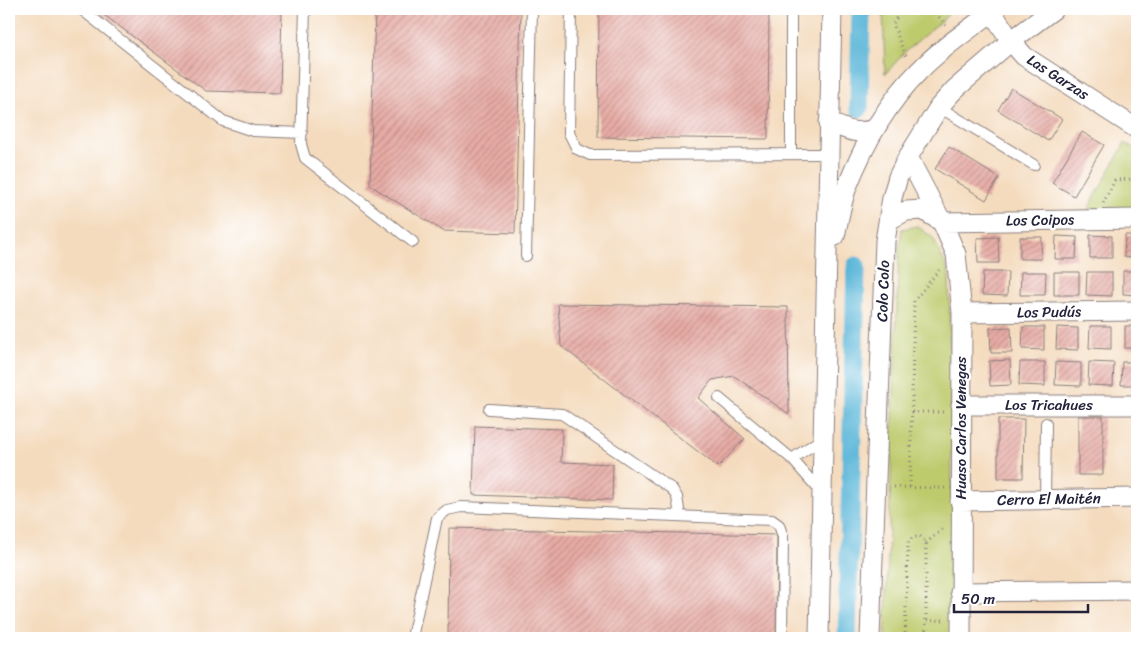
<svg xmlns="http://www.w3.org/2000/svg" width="1146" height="647" font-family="Sriracha,sans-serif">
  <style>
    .green { fill: #becb6d; stroke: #707654 }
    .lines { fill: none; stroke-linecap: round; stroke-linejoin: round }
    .canal { stroke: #5ab6d8; stroke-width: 19 }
    .building { fill: url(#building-hatch) }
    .service-casing { stroke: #8b7e7c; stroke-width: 12 }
    .minor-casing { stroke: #8b7e7c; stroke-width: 21 }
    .path { stroke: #8b7e7c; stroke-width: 3; stroke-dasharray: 1 4; stroke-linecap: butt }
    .service { stroke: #fff; stroke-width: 10 }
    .minor { stroke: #fff; stroke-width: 19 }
    .labels { text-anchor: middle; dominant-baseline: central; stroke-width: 5; stroke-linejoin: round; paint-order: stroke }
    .street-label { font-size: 15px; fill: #22223b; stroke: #fff }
  </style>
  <defs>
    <pattern id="building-hatch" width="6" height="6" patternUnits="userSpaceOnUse" patternTransform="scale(1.25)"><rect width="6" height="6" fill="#e8aca5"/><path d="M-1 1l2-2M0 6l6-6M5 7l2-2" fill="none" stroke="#bc8c88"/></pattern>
  </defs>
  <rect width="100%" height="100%" fill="#fff"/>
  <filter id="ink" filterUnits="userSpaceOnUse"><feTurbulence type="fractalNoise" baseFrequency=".02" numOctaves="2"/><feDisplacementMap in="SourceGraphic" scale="10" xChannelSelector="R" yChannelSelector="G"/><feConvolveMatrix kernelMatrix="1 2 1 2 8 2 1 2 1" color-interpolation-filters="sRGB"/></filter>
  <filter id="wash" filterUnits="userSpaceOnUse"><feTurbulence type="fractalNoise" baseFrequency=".0096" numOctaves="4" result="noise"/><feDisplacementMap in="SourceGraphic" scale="20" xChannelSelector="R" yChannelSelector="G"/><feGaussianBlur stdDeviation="1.12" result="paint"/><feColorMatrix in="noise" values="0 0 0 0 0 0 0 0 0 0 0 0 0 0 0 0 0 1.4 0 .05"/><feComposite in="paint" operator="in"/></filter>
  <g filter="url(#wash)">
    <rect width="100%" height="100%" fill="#f4dbbe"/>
    <path class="green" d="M883,9H945L949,14L906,51L885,74Z
      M1125,143L1137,150V209H1088Z
      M917,226L933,238L949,272L954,638H885L899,251L902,229Z"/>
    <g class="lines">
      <path class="canal" d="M859,108L861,9
        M847,638L856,266"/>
    </g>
    <g id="blocks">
      <path class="building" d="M96,9H282L280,93L206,91Z
        M375,9H521L515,233L443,231L370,185Z
        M599,9H769L768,139L598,137Z
        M1011,88L1062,119L1048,141L998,110Z
        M1082,132L1104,145L1074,196L1052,183Z
        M949,147L999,178L986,200L935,169Z
        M1090,235L1112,236V258H1090Z
        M1125,235H1137V258L1124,257Z
        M1056,236L1077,237L1076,259H1055Z
        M998,237L999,263H978L977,238Z
        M1020,237H1042L1041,259H1020Z
        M1123,271H1137V295L1123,294Z
        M983,272H1008L1007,296L982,295Z
        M1021,272H1046L1045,295H1020Z
        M1054,272H1079V295H1054Z
        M1087,272H1112V296L1086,295Z
        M558,304L788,307L789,414L734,376L712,380L698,398L745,439L718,467L561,346Z
        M1090,326H1111V349L1089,348Z
        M1125,326H1137V348H1125Z
        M1011,327L1012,353H991L990,328Z
        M1023,327H1044V350L1022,349Z
        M1057,327L1078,328V350L1056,349Z
        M1010,360L1011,385L990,386L989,361Z
        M1020,362H1045V386L1019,385Z
        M1056,362L1081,363V386L1055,385Z
        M1089,362L1114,363L1113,386L1088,385Z
        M1122,362H1137V385H1121Z
        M1078,416H1103V475H1078Z
        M998,419H1024L1023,478H998Z
        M475,426L562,429L561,462L613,464L612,500L473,495Z
        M449,528L777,535L776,638H448Z"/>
    </g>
  </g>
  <g filter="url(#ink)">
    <use href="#blocks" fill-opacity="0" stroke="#8b7e7c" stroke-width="1"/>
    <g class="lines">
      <g class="service-casing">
        <path id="service" d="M81,9L223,121L253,131L302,133
          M305,9L301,144L305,158L413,242
          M571,9L569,133L577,149L590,155L829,154
          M791,9V154
          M939,107L1034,165
          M526,256L532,9
          M719,398L792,459L821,492
          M489,409L562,414L672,489L677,497L680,516
          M792,459L823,438
          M1045,499L1046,423
          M412,638L437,518L447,510L461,507L772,520L779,525L783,537L782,638"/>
      </g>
      <g class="minor-casing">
        <path id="minor" d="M992,12L1011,41L1024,56L1137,129
          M829,122C847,130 855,135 875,129
          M908,157L942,222L956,254L962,313L961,638
          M889,220L906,211L923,210L942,222
          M942,222L1137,219
          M835,236C839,220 841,203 847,187C864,144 886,104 919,71C942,47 970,29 996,9
          M962,313L1137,311
          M961,405H1137
          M960,501L1137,498
          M960,592L1137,590
          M819,638L832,9
          M870,638L885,241L892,198L898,177L908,157L939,107L954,90L1011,41L1054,9"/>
      </g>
      <path class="path" d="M901,9L893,24L907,59
        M933,9L946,26
        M1103,203L1115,180L1137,179
        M912,412H944
        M894,487L945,488
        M910,487L914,301L939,270
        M926,543L943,529
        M927,621L943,620
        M905,638L908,543L912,538L920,536L926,543V638"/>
      <use href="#service" class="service"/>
      <use href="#minor" class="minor"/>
    </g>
  </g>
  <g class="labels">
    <g class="street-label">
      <text transform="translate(1058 77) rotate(33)">Las Garzas</text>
      <text transform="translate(1040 220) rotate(-1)">Los Coipos</text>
      <text transform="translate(883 291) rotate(-88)">Colo Colo</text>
      <text transform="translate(1049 312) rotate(-1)">Los Pudús</text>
      <text x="1049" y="405">Los Tricahues</text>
      <text transform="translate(961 428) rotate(-90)">Huaso Carlos Venegas</text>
      <text transform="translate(1049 499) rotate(-1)">Cerro El Maitén</text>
    </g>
  </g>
  <rect width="1146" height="647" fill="none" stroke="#fff" stroke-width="30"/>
  <path d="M954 604v8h134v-8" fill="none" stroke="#22223b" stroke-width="2.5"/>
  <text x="961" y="604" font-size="15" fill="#22223b" stroke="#ffffff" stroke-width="4" paint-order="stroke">50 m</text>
</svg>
